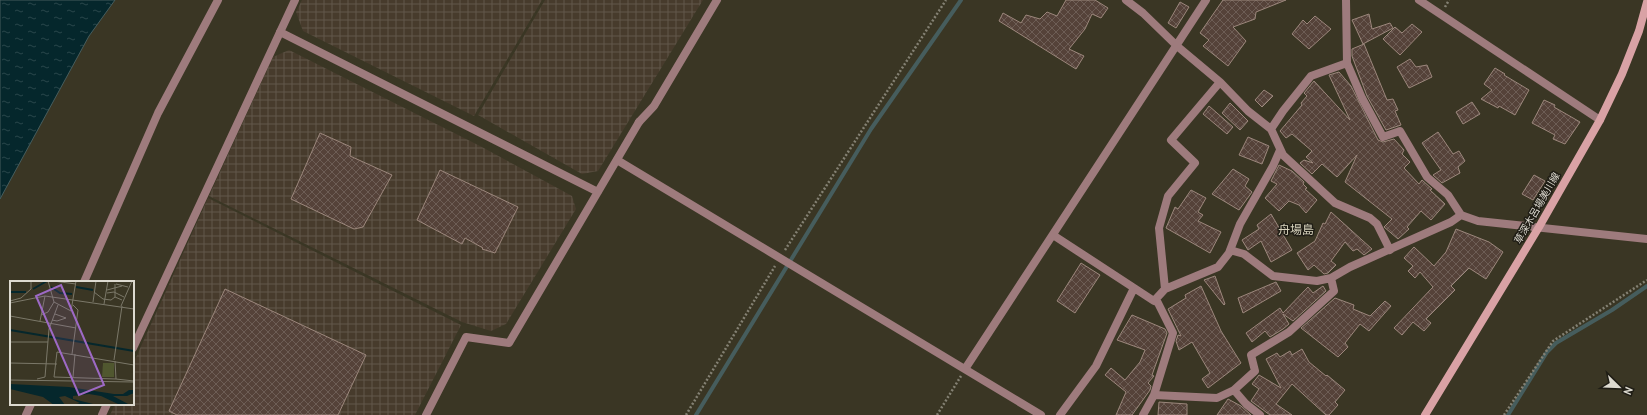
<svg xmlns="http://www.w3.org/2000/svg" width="1647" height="415" font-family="'PT Sans','Noto Sans JP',sans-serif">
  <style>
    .industrial { fill: url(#industrial-grid) }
    .water { fill: url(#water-ripples); stroke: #465d5d }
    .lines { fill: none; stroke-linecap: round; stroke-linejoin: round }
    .stream { stroke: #465d5d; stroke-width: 4 }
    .building { fill: url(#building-cross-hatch); stroke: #9c877c }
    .path { stroke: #848173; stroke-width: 2.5; stroke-dasharray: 2 2; stroke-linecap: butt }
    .minor { stroke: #9e7b7d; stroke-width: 8 }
    .tertiary { stroke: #9e7b7d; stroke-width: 8 }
    .secondary { stroke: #d9a2a5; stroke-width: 8 }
    .labels { text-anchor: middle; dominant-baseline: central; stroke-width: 3; stroke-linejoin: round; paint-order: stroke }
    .street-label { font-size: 10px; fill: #dddad0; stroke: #1f1d15 }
    .quarter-label { font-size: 12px; fill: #d7d2bc; stroke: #1f1d15 }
    .inset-river { fill: none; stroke: #05272c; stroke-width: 2 }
    .inset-road { fill: none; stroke: #7b7869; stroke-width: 1 }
    .view { fill: #9d69c5; fill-opacity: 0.15; stroke: #9d69c5; stroke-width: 2 }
    .inset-edge { fill: none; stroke: #dddad0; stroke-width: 2 }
  </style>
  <defs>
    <pattern id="industrial-grid" width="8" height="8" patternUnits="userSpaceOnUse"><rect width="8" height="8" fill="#473b2c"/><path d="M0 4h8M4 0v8" fill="none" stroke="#61574a"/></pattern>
    <pattern id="water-ripples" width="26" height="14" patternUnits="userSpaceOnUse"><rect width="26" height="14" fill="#05272c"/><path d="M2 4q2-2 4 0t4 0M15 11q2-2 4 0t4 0" fill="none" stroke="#29464a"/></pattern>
    <pattern id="building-cross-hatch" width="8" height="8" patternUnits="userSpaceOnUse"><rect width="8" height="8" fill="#554239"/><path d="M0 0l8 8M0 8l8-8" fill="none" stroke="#6d5d55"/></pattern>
  </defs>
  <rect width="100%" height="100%" fill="#3a3624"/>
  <path class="industrial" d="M302,0H542L474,116L303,31L296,12Z
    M545,0H703L598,171L582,174L478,115Z
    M289,50L480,146L572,196L576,209L506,324L491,331L462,322L209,196L273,57Z
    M208,198L461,325L415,415H110L115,404H133V364Z"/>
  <path class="water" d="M0,0H115L89,36L0,199Z"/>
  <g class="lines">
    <path class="stream" d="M696,415L871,129L961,0
      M1508,415L1547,352L1556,343L1612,310L1647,286"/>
  </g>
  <path class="building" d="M1066,0H1095L1108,8L1101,18L1092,14L1085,29L1069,49L1084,56L1076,69L999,21L1003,13L1021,23L1026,15L1040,19L1047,12L1057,16Z
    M1223,0H1286L1256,12L1255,19L1233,27L1246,41L1228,66L1203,46L1209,40L1200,33Z
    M1180,2L1189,7L1176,28L1168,23Z
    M1369,14L1372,29L1390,23L1393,28L1363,44L1352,20Z
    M1315,16L1331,29L1309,49L1292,34L1303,20L1307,24Z
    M1412,24L1422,32L1400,55L1383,39L1395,27L1402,33Z
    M1364,44L1387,100L1393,99L1398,110L1395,111L1401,125L1386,130L1367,96L1352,56V49Z
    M1410,59L1416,67L1427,65L1432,77L1409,88L1397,67Z
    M1495,68L1505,74L1504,75L1529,90L1515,115L1499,106L1498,108L1481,99L1492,90L1484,84Z
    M1339,72L1351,86L1378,140L1383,142L1394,139L1404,150L1402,154L1410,162L1404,168L1419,184L1422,180L1432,189L1430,190L1445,204L1431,220L1421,211L1407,227L1409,229L1398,239L1384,227L1392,219L1345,182L1357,155L1337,177L1322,164L1312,174L1300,163L1304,160L1313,163L1306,157L1312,151L1292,134L1286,138L1280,131L1302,105L1301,103L1307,96L1304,93L1314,81L1350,120L1329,75Z
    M1264,90L1273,96L1262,107L1255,100Z
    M1544,100L1555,105L1554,107L1580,122L1565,144L1553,139L1555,135L1532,123Z
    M1472,102L1480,114L1463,124L1456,112Z
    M1230,103L1248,121L1240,130L1222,113Z
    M1209,106L1233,127L1227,134L1203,114Z
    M1438,132L1453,154L1459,151L1465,161L1458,167L1460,173L1442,183L1433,175L1441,170L1422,143Z
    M320,133L351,147L350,156L392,175L363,227L354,229L291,199Z
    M1248,137L1269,146L1262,164L1239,155Z
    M1279,165L1292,171L1304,182L1303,184L1307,188L1305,189L1317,200L1306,213L1299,205L1289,201L1279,211L1265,198L1277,184L1271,181Z
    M1233,169L1249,179L1245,186L1252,192L1239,210L1212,194Z
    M440,170L518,207L495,253L482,249L483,248L465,238L462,244L417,220Z
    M1534,175L1545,181L1533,200L1522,194Z
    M1191,190L1206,198L1198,212L1203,215L1198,221L1221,232L1210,253L1166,228L1175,207L1178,209Z
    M1331,212L1372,249L1364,255L1357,249L1353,251L1345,242L1331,261L1336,265L1328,273L1324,274L1314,265L1308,270L1297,253L1315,241L1323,223L1325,224Z
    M1271,214L1292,250L1271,262L1261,241L1248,250L1242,240L1259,229L1257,225Z
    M1456,229L1489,242L1503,252L1486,279L1469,268L1451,286L1455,290L1426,319L1431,323L1424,331L1413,322L1402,335L1394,328L1433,287L1420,272L1415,278L1408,271L1413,266L1404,258L1414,247L1434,266L1446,252Z
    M1081,263L1100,275L1075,313L1057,301Z
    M1215,276L1225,304L1224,305L1204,280Z
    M1276,282L1281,291L1243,313L1238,298Z
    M1201,286L1221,331L1241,363L1208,388L1202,379L1210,373L1192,342L1179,350L1176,341L1178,335L1181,336L1168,309L1186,298L1185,295Z
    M1323,286L1326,291L1293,321L1283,314L1289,324L1283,329L1270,337L1265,331L1252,342L1246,333L1280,308L1283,313L1308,287L1313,293Z
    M225,289L366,355L338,415H177L169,411Z
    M1335,298L1354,305L1353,309L1370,316L1385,301L1391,306L1369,331L1360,324L1345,343L1348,347L1338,357L1301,328Z
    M1132,315L1165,329L1167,333L1152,375L1154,376L1148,383L1151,386L1150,390L1132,415H1116L1126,392L1105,375L1111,368L1125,380L1140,362L1145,350L1117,340Z
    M1302,349L1309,362L1326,376L1327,375L1345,390L1335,402L1338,405L1329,415H1326L1292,384L1276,404L1292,415H1270L1251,401L1259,389L1252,384L1259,375L1281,388L1266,359L1277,353L1280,357L1290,351L1292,355Z
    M1228,399L1241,406L1251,415H1217Z
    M1159,402L1187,404V415H1158Z"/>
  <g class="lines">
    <path class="path" d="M1445,7L1449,0
      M785,250L946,0
      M686,415L775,266
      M937,415L961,376
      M1504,415L1553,341L1647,280"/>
    <path class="minor" d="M1126,0L1143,13L1177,46L1220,82L1248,111L1271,129L1283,155L1335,203L1370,218L1377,224L1390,250
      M1346,0L1347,63L1362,98L1383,137L1400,131L1427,177L1448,195L1461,215
      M1419,0L1600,120
      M1220,82L1171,140L1195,163L1168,196L1159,228L1165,289L1218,267L1229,253L1240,224L1273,166L1280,150
      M639,122L654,106L717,0
      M1271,129L1283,111L1311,76L1347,63
      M617,160L1041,415
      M1053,235L1154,301L1165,289
      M1230,250L1244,254L1273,276L1317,281L1331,278
      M84,282L158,113L218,0
      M133,348L295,0
      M965,369L1206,0
      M1154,395L1173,333L1156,299
      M26,415L31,404
      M102,415L107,404
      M1060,415L1096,366L1134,288
      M1143,415L1154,395L1217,398L1234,390
      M1260,415L1246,404L1234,390L1255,371L1251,355L1289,332L1334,291L1331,278L1350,267L1451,222L1461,215L1478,221L1647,239"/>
    <path class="tertiary" d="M280,32L598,192
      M426,415L466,337L509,343L639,122"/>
    <path class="secondary" d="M1425,415L1539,227L1600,120L1622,74L1639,31L1647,2"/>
  </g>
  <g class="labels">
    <g class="street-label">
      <text transform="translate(1537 208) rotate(-60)">草深木呂場美川線</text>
    </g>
    <g class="quarter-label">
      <text x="1296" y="229">舟場島</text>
    </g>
  </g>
  <g transform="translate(10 281)">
    <rect width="124" height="124" fill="#3a3624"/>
    <path d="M93,82H104V96H92Z" fill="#50572f"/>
    <path d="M0,103L59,106L104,113H113L119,109H124V112L117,115H103L120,124H63L70,122L55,115L49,116L55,124H44L33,116L0,108ZM79,113L91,115L108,123H83L63,118V115Z" fill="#05272c" fill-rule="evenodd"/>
    <path class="inset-river" d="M41,6L50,12L62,13M66,6L83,9M23,8L37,0M0,11H16M0,49L124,70"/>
    <path class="inset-road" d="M38,0L44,21L61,30L66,0M43,0L66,3M105,3V16M106,3L118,6M97,9L112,5M84,11L93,18L101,19L105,16L112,19M97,12L104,11L114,16M0,20L11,17L21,8V0M83,21L86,0M0,22L35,15L124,28M94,23L98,0M111,25L122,0M31,34L38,31L44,21M0,35L66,47M42,39L47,40L56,37L45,33M30,40L35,15M0,61H38M47,71L44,96L106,98M47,71L124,84M62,73L68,29L63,24M104,79L112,25M105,80L106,98L124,100M0,82L47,83M63,96L65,73M27,98L35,96L39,48L48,24M0,99L124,101"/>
    <path class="view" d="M51,4L94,104L69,114L26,15Z"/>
    <rect width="124" height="124" class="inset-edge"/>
  </g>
  <g transform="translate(1619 387) rotate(113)" stroke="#1f1d15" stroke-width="3" paint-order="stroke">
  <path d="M0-3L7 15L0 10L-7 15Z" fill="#dddad0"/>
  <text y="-6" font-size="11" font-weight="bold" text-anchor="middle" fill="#dddad0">N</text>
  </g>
</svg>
